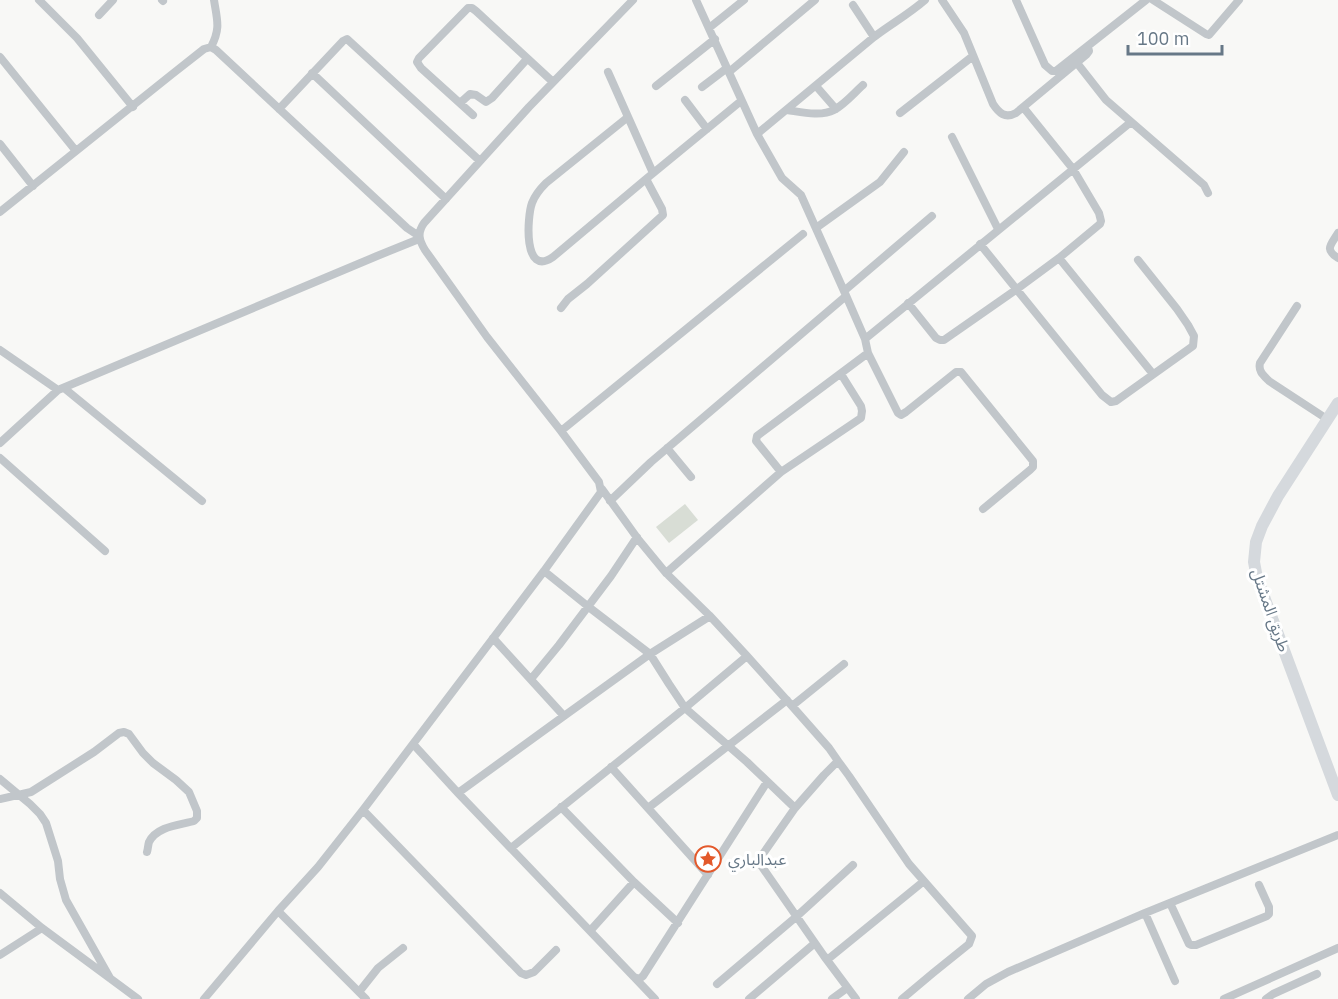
<svg xmlns="http://www.w3.org/2000/svg" width="1338" height="999" font-family="'IBM Plex Sans','Noto Sans Arabic',sans-serif">
  <style>
    .green { fill: #d8ddd5 }
    .lines { fill: none; stroke-linecap: round; stroke-linejoin: round }
    .street { stroke: #c1c6ca; stroke-width: 8 }
    .primary { stroke: #d5d9dd; stroke-width: 12 }
    .labels { text-anchor: middle; dominant-baseline: central; stroke-width: 6; stroke-linejoin: round; paint-order: stroke }
    .street-label { font-size: 16px; fill: #677887; stroke: #fff }
    .poi-label { font-size: 16px; fill: #677887; stroke: #fff; text-anchor: start }
  </style>
  <rect width="100%" height="100%" fill="#f8f8f6"/>
  <path class="green" d="M685,504L698,520L669,543L656,527Z"/>
  <g class="lines">
    <path class="street" d="M39,0L77,38L133,107
      M162,0L163,1
      M696,0L757,134L782,178L801,195L844,291L865,339L868,353L898,413L901,415L906,412L956,372H961L1033,461V467L1030,470L983,509
      M942,0L964,33L993,104C999,113 1005,119 1016,113L1086,55L1089,51L1088,47
      M1016,0L1045,65L1052,71H1056L1146,0
      M1153,0L1206,34L1209,35L1239,0
      M853,5L874,37
      M99,15L113,0
      M709,28L744,0
      M211,47C221,28 217,20 214,0
      M0,57L76,151
      M1077,63L1106,100L1204,185L1208,193
      M608,72L653,173
      M729,72L815,0
      M312,73L446,199
      M656,86L715,39
      M816,86L836,109
      M702,87L727,68
      M685,100L707,129
      M460,103L470,94L476,95L486,102L492,98L527,59
      M279,109L343,41L347,39L480,161
      M787,110C801,112 821,117 834,110C845,104 854,93 863,85
      M900,113L973,56
      M473,115L421,68L417,62L419,58L468,8H472L476,11L553,82
      M628,117L546,183C540,189 535,195 532,203C527,217 523,278 553,257L646,179L741,101
      M757,134L874,37C891,24 909,14 925,0
      M952,137L998,229
      M0,144L33,186
      M0,212L171,75L204,49L211,47L216,50L407,228L419,236
      M816,228L880,182L904,152
      M1338,233C1331,245 1324,249 1338,258
      M980,244L1102,395L1111,402L1116,401L1193,346L1194,336L1188,325L1177,309L1138,260
      M1059,258L1153,374
      M844,291L932,216
      M908,303L936,338L940,340H944L1017,289L1059,258L1100,224L1101,221L1099,213L1073,169L1023,107
      M1297,306L1260,363C1258,371 1263,375 1269,381L1327,419
      M561,308L568,299L587,284L663,215L662,209L646,179
      M865,339L1131,122
      M0,350L58,390
      M64,388L202,501
      M561,431L803,234
      M0,443L58,390L377,256L419,239
      M667,448L691,477
      M0,458L105,551
      M781,472L756,441L757,436L868,353
      M602,489L638,539L666,573L710,616L747,656L792,706L829,748L838,761L824,775L795,808L758,861L824,956L856,999
      M610,501L651,462L846,296
      M544,571L590,608L650,654L669,684L685,708L747,762L795,808
      M666,573L781,472L861,418L862,411L861,406L841,374
      M493,638L564,716L650,654L710,616
      M531,679L559,645L611,576L637,537
      M792,706L844,664
      M414,745L458,793L634,977L639,979L643,976L767,782
      M838,761L849,776L909,864L972,936L969,944L933,973L902,999
      M611,767L708,875
      M0,779L30,804L40,814L46,823L58,861L60,879L66,900L110,978
      M458,793L564,716
      M0,799L31,792L94,752L119,733L124,732L129,734L143,753L153,763L176,780L189,792L197,811V818L194,821C180,825 157,826 149,842C148,845 148,849 147,852
      M561,807L634,882L678,923
      M648,808L787,700
      M363,810L521,973L526,975L534,972L556,950
      M511,848L685,708L747,656
      M0,893L42,928L138,999
      M1170,903L1189,944L1191,945H1196L1267,916L1269,914V907L1259,885
      M278,911L366,999
      M1145,913L1175,981
      M590,931L634,882
      M0,955L42,928
      M827,960L924,881
      M635,978L655,999
      M717,984L796,917L853,865
      M359,992L378,968L403,948
      M204,999L278,911L318,867L363,810L544,571L601,492L599,482L561,431L487,337L425,250C419,240 417,233 424,223L529,107L633,0
      M749,999L815,943
      M832,999L847,988
      M968,999L986,984L1008,972L1145,913L1338,835
      M1224,999L1338,948
      M1266,999L1273,994L1317,974"/>
    <path class="primary" d="M1338,403L1278,496L1262,526L1256,542L1254,562L1257,578L1338,795"/>
  </g>
  <defs>
    <g id="sight-ring" transform="scale(1.35)"><circle r="9.5" fill="#fff" stroke="#e3592b" stroke-width="1.5"/><path d="M0-6L1.8-2.2L6-1.7L2.9 1.2L3.7 5.4L0 3.3L-3.7 5.4L-2.9 1.2L-6-1.7L-1.8-2.2Z" fill="#e3592b"/></g>
  </defs>
  <g fill-rule="evenodd">
    <use href="#sight-ring" x="708" y="859"/>
  </g>
  <g class="labels">
    <g class="street-label">
      <text transform="translate(1271 610) rotate(71)">طريق المشتل</text>
    </g>
    <g class="poi-label">
      <text x="728" y="859">عبدالباري</text>
    </g>
  </g>
  <path d="M1128 45v9h94v-9" fill="none" stroke="#677887" stroke-width="3"/>
  <text x="1137" y="45" font-size="18" fill="#677887" stroke="#ffffff" stroke-width="4.5" paint-order="stroke">100 m</text>
</svg>
